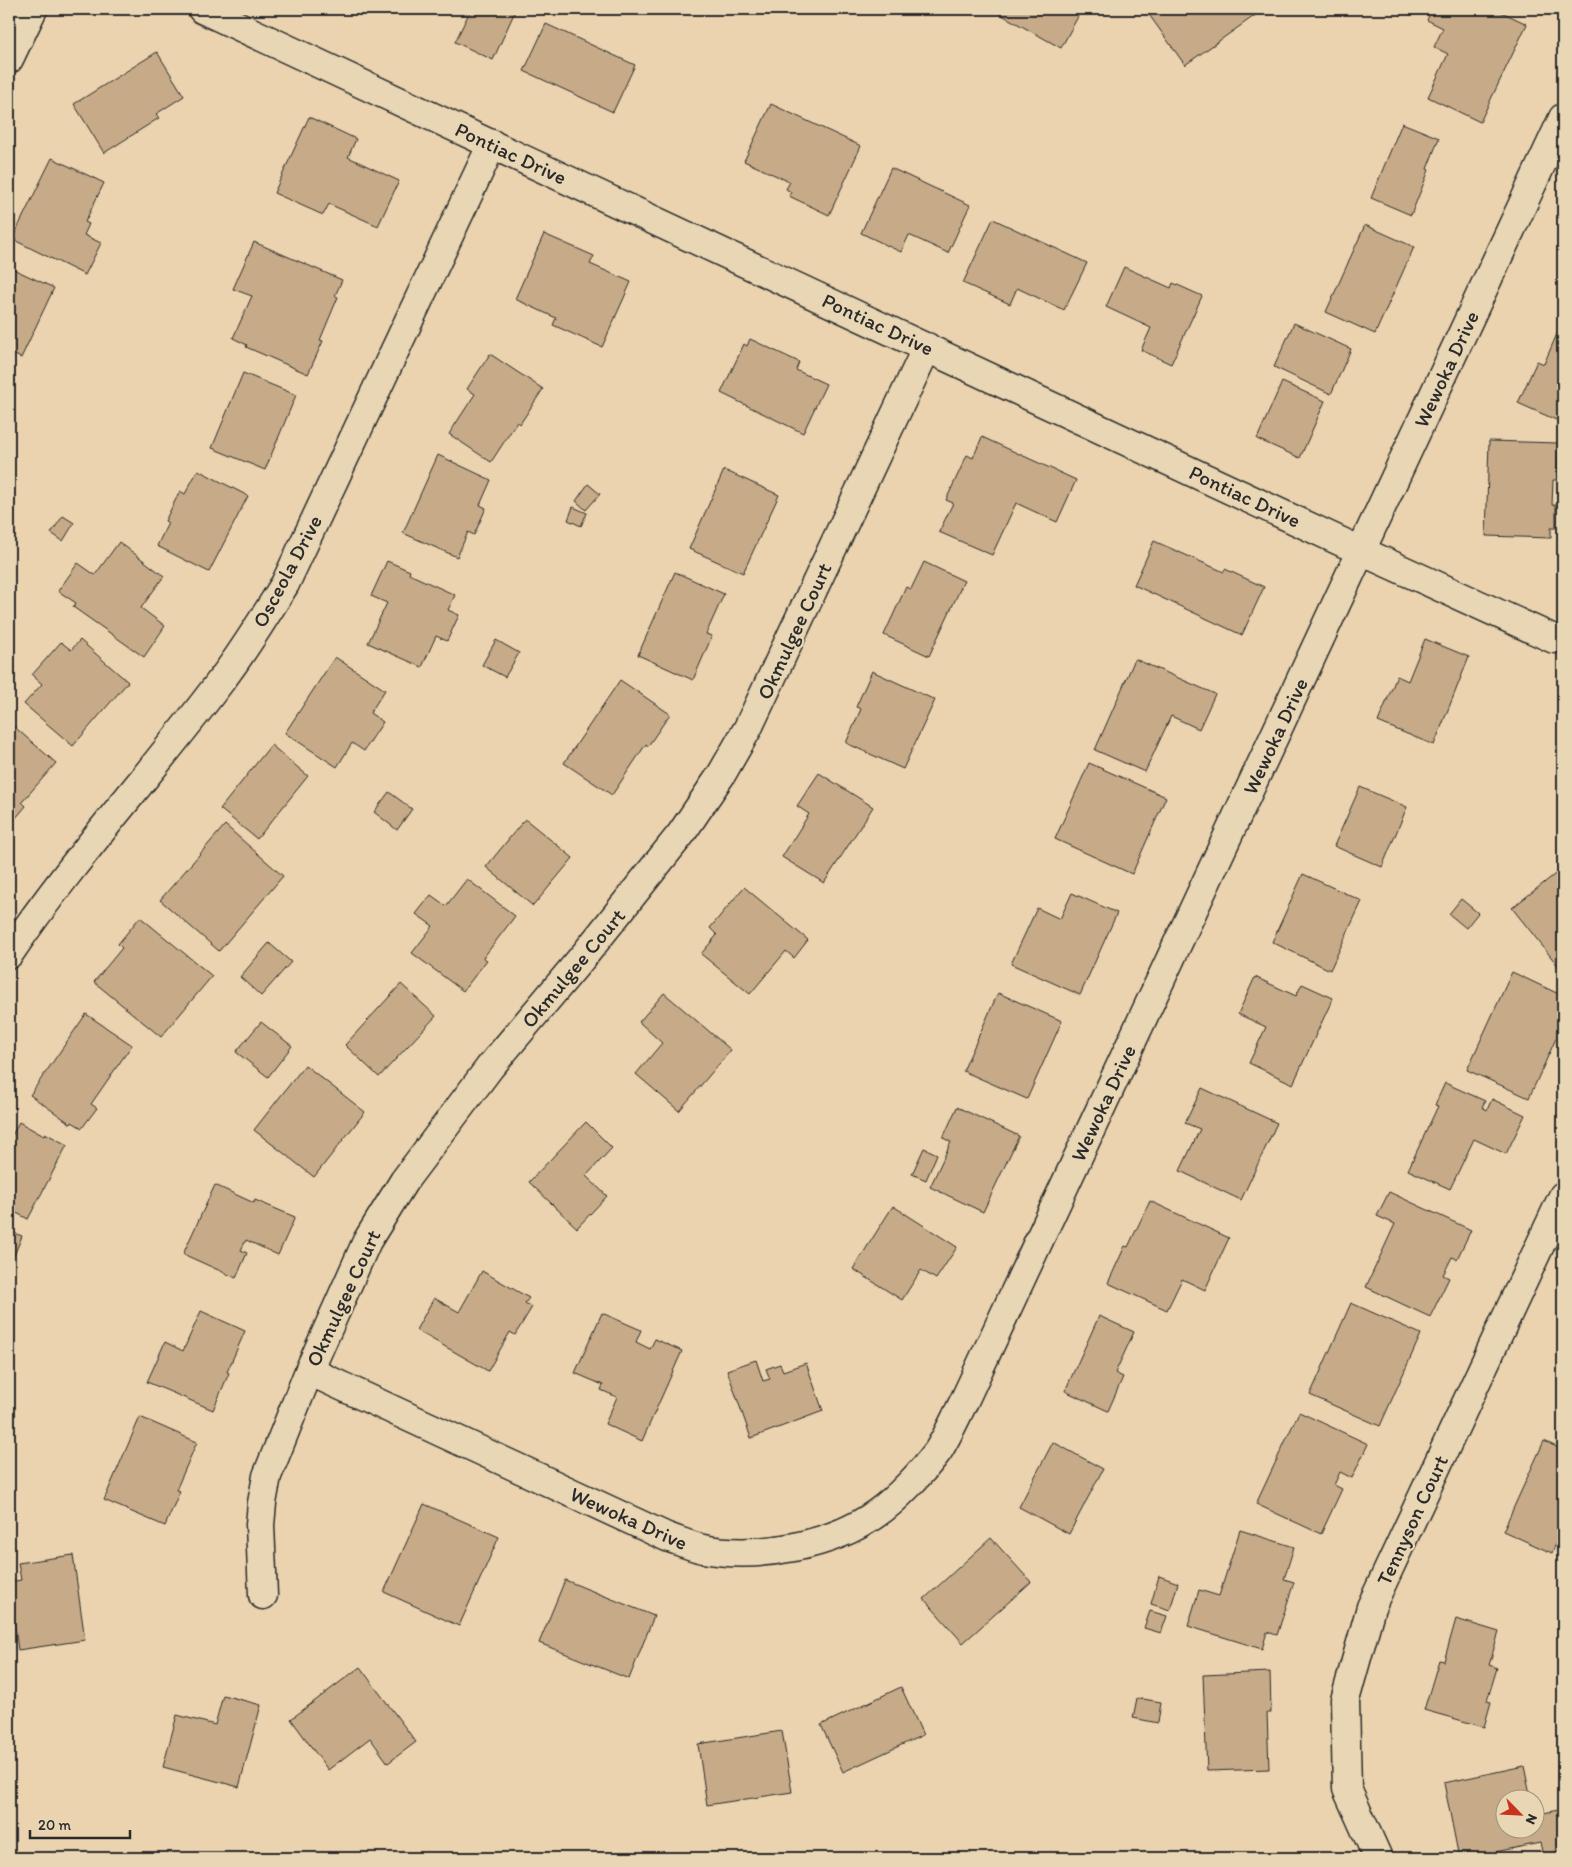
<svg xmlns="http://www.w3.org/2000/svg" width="1572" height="1867" font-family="Itim,sans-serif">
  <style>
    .building { fill: #c7ab88; stroke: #2b2b2b }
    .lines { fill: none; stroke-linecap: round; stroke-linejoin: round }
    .minor-casing { stroke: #2b2b2b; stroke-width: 31 }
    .minor { stroke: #e8d6b4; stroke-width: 28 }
    .labels { text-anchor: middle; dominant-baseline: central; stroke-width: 4.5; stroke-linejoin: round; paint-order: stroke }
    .street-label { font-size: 21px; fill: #2b2b2b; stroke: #e8d6b4 }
  </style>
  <rect width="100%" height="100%" fill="#ead3ae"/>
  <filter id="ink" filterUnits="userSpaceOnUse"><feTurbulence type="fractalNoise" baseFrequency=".02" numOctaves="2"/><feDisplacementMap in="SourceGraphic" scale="10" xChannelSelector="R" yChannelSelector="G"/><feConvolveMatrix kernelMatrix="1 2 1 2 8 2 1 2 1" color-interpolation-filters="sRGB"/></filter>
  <g filter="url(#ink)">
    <path class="building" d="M471,9H516L493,60L455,42Z
      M994,9H1082L1061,48L993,10Z
      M1145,9H1191L1194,14L1201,9H1264L1185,65Z
      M1432,9H1495L1527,24L1480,122L1428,97L1448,54L1434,47L1443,28L1427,20Z
      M546,24L635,65L613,112L524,71Z
      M157,52L184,96L156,114L159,118L104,153L74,104Z
      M771,104L861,146L829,215L789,196L791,192L786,189L790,182L744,161Z
      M309,117L356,139L348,157L399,181L378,226L329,204L323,215L274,193Z
      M1402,123L1439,138L1427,169L1429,170L1411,215L1371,198Z
      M52,158L104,183L85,222L89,224L84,235L101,243L85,275L12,239Z
      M891,168L970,205L948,253L909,235L901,252L861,233Z
      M993,219L1087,263L1064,310L1017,288L1010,304L963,283Z
      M1365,225L1414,247L1375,334L1326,312Z
      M544,234L594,256L590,264L631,282L602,347L553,325L556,318L515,299Z
      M254,242L342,280L335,296L338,297L320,340L323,341L308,374L246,347L247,345L233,338L252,296L233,289Z
      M9,267L54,288L21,358L9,352Z
      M1124,267L1171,288L1173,283L1202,296L1171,364L1141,350L1151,328L1106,307Z
      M1563,320V423L1518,403L1537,361L1544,364Z
      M1294,323L1351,349L1331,394L1274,367Z
      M750,339L799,362L796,370L826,384L803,433L721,393L744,344L747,346Z
      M490,354L543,389L520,424L517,422L491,462L449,434L475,394L467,389Z
      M243,373L296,395L265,470L212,448Z
      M1282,382L1325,401L1300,458L1257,439Z
      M982,437L1076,480L1057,522L1016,503L992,555L939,532L953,503L946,500L967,455L973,458Z
      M1489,441L1558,443L1557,480H1553L1552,505H1556V528H1551V538L1486,536Z
      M438,455L491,480L480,505L486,508L474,535L468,532L457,557L403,533Z
      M198,470L248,496L209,572L157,546L168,523L165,521L180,491L185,494Z
      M724,470L779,495L743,573L689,549Z
      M588,484L600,494L586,510L576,501Z
      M573,507L587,513L581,526L568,520Z
      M63,516L74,523L63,541L51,533Z
      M1154,541L1224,572L1225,569L1264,587L1242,635L1134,585Z
      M119,542L164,576L141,608L165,626L144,657L73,607L76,603L58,591L78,563L95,575Z
      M387,561L410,571L409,574L455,595L448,610L459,615L447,641L436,636L422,667L368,643L387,603L371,596Z
      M924,562L964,581L929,656L884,635L906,587L911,589Z
      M675,572L724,594L706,634L712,636L693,680L638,655Z
      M1425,639L1469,657L1434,745L1378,722L1397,676L1408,681Z
      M80,640L128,682L73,746L24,704L42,684L32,675L61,642L71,650Z
      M496,640L519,653L505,677L482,665Z
      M335,657L385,690L370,713L383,722L364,751L352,743L337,767L285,733Z
      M1135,659L1215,694L1199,729L1171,716L1145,772L1095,750Z
      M872,671L935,700L903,769L846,743L861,709L856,707Z
      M620,680L670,714L648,746L646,744L612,795L564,763Z
      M11,724L56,763L22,802L26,806L9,826V727Z
      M271,745L308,776L257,839L220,809Z
      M1089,763L1166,797L1132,874L1055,839Z
      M819,773L873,807L824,883L782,857L809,814L797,806Z
      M1360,787L1407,807L1382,867L1334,846Z
      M389,792L412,809L397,830L374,812Z
      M525,819L573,858L533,906L486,867Z
      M225,825L283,876L219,951L160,900Z
      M1563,868V972L1512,908Z
      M1303,874L1362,901L1330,970L1272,942Z
      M467,879L515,916L483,958L487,960L463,991L412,953L433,926L416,914L431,895L446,906Z
      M744,887L808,940L794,958L786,951L750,994L701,954L717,935L710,928Z
      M1072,893L1117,913L1080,995L1011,964L1037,908L1060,919Z
      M1461,899L1478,913L1466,928L1449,914Z
      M140,917L212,976L161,1037L94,982L122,948L118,944Z
      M269,943L291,962L261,996L240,977Z
      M1512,972L1563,996V1023L1529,1098L1467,1070Z
      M1255,977L1296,996L1302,984L1333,998L1293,1084L1249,1063L1266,1027L1238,1014Z
      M401,984L436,1016L379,1077L345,1045Z
      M664,993L731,1050L679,1111L636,1074L662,1043L639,1022Z
      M998,993L1062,1021L1027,1099L963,1071Z
      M86,1014L132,1045L91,1104L97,1108L82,1128L72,1122L71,1124L30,1095Z
      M261,1022L292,1046L268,1077L236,1052Z
      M305,1065L365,1112L314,1177L254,1130Z
      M1445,1083L1485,1101L1482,1107L1487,1110L1492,1099L1525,1115L1506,1154L1474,1139L1450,1189L1408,1170L1438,1106L1435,1105Z
      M1202,1088L1277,1123L1241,1200L1180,1171L1200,1129L1185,1123Z
      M957,1107L1019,1136L983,1212L930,1187L951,1142L943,1138Z
      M19,1122L44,1136L45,1133L67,1145L28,1219L9,1209V1141Z
      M586,1122L612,1148L586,1176L607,1196L577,1228L529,1182Z
      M924,1148L937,1154L926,1180L912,1174Z
      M215,1185L254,1203L255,1200L295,1217L278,1255L246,1240L241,1250L247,1253L236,1278L183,1254Z
      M1389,1192L1471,1230L1457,1259L1452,1257L1443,1275L1449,1278L1430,1317L1366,1287L1395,1224L1377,1216Z
      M1150,1201L1229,1238L1205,1290L1182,1279L1167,1310L1108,1283L1125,1246L1128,1247Z
      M893,1206L957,1247L936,1279L921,1270L902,1300L853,1269Z
      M9,1231L22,1236L9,1268Z
      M482,1271L529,1298L525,1303L532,1307L515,1335L510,1332L488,1371L416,1330L434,1298L459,1312Z
      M1351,1303L1421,1334L1380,1426L1310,1395Z
      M201,1311L245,1331L227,1372L229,1373L213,1410L147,1382L165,1342L183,1351Z
      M602,1313L641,1330L636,1342L650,1349L655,1339L682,1351L642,1441L605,1424L617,1397L601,1390L603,1385L575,1373Z
      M1099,1316L1134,1332L1115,1373L1123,1377L1108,1411L1065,1391Z
      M756,1360L763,1381L770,1379L766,1369L780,1364L783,1371L806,1363L823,1411L751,1438L727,1370Z
      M1299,1412L1368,1444L1352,1478L1340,1472L1334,1485L1342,1489L1321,1534L1256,1504Z
      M140,1417L197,1442L176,1490L180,1491L165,1526L104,1500Z
      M1544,1441L1563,1450V1527L1552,1553L1503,1531Z
      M1053,1442L1103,1469L1069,1534L1019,1507Z
      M424,1504L499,1537L459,1626L384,1592Z
      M1240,1530L1294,1547L1284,1579L1294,1582L1277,1635L1267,1632L1262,1649L1188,1626L1199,1590L1219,1596Z
      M991,1538L1031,1582L963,1643L924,1599Z
      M73,1555L85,1640L18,1650L9,1582L21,1580L18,1563Z
      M1159,1576L1178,1583L1170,1610L1151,1604Z
      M565,1580L654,1616L629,1679L539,1643Z
      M1150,1611L1167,1616L1161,1633L1144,1628Z
      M1456,1619L1499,1632L1489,1665L1497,1668L1487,1701L1491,1702L1484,1727L1424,1710L1439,1660L1444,1661Z
      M360,1667L416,1742L388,1763L370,1738L328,1770L291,1719Z
      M1270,1672L1271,1713H1267L1269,1769L1207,1771L1203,1675Z
      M901,1687L923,1735L843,1772L821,1725Z
      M223,1695L261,1705L239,1787L163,1767L177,1715L215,1725Z
      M1137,1698L1161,1702L1158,1723L1133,1718Z
      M782,1731L792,1792L707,1805L698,1744Z
      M1524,1766L1531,1800H1504V1830H1534V1815L1563,1809V1850L1543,1855L1540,1843L1495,1852L1496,1858H1459L1444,1783Z"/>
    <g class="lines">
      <g class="minor-casing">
        <path id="minor" d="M202,9L1361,551L1554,639
          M9,59L33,9
          M9,954C73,859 151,774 220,682C244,651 264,618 285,584L492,144
          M309,1371L667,1537C679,1541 691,1546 703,1549C758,1559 832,1546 877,1513C896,1500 924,1470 938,1451C948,1435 956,1417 964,1401L1563,118
          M263,1595L260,1525L262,1503L267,1476L309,1371L367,1241L404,1181L490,1067L586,953L681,834L721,775L748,728L927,347
          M1378,1858L1347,1789L1345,1700L1371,1607L1563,1196"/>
      </g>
      <use href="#minor" class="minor"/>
    </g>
  </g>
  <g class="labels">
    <g class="street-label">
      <text transform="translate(511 153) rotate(25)">Pontiac Drive</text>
      <text transform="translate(878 324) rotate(25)">Pontiac Drive</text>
      <text transform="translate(1446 369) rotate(-65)">Wewoka Drive</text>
      <text transform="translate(1245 496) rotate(25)">Pontiac Drive</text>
      <text transform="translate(287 571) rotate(-62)">Osceola Drive</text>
      <text transform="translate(794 631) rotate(-65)">Okmulgee Court</text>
      <text transform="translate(1275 736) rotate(-65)">Wewoka Drive</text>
      <text transform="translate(573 968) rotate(-50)">Okmulgee Court</text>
      <text transform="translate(1103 1103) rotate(-65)">Wewoka Drive</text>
      <text transform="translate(343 1298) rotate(-65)">Okmulgee Court</text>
      <text transform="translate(629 1518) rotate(24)">Wewoka Drive</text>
      <text transform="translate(1412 1520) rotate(-65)">Tennyson Court</text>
    </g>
  </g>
  <rect width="1572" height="1867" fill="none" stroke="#e8d6b4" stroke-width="30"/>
  <rect x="15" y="15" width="1542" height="1837" fill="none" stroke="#2b2b2b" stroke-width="2" filter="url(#ink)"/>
  <g transform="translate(1520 1814) rotate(114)"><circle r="24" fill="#e8d6b4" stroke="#9c927d"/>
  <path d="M0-4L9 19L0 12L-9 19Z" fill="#c8321e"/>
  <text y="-8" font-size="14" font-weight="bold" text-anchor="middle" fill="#2b2b2b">N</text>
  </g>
  <path d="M30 1830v8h100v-8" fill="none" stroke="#2b2b2b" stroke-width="2.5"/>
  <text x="38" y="1830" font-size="15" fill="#2b2b2b" stroke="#e8d6b4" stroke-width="4" paint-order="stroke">20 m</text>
</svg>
